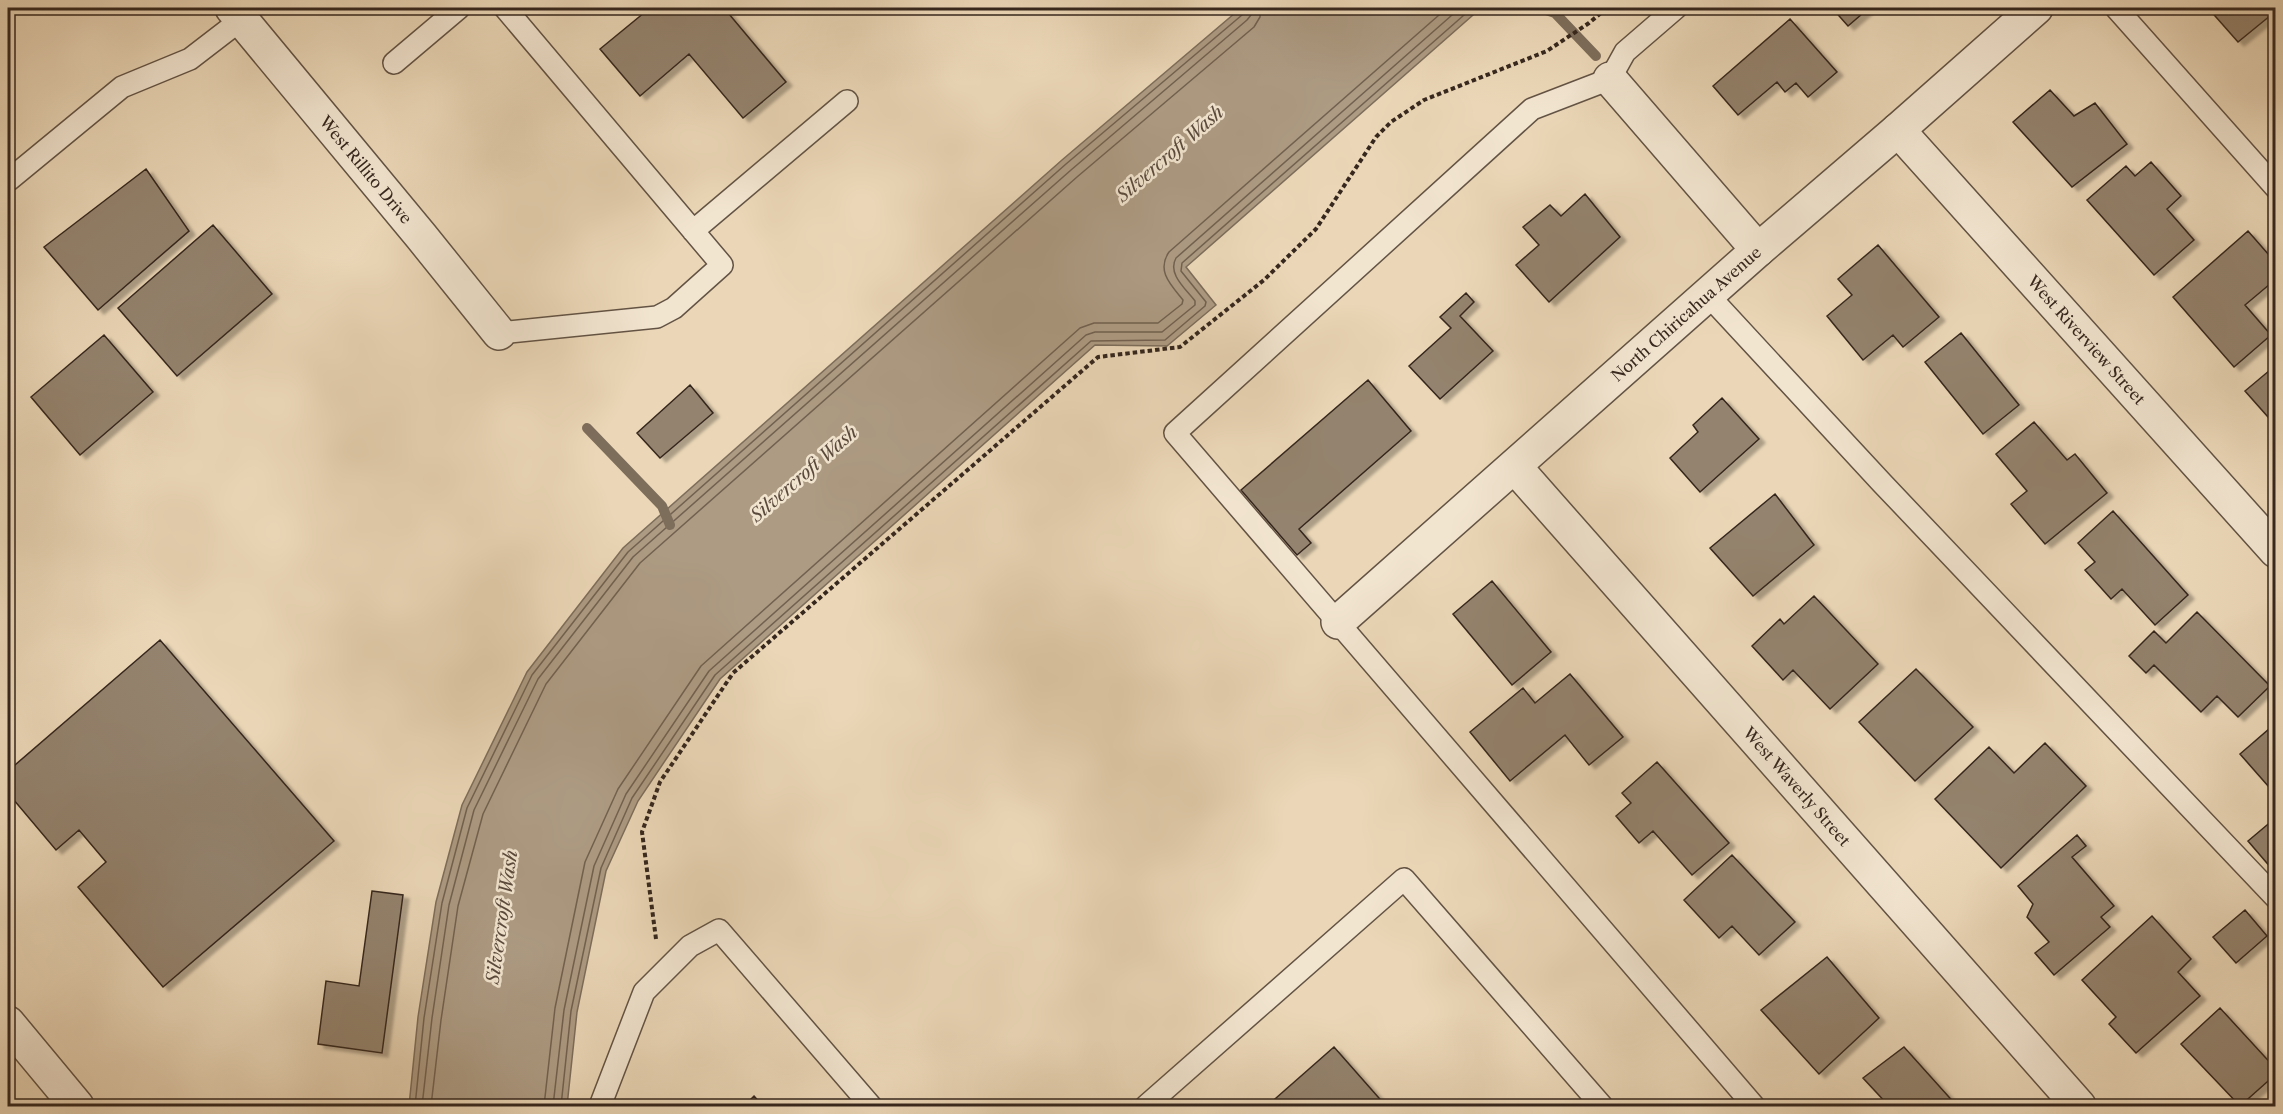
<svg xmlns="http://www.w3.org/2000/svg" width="2283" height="1114" font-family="'Libre Caslon Text',serif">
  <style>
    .water { fill: #ad9b83; stroke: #7d6d5b; stroke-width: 1.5 }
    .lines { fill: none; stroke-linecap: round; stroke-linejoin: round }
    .shore { stroke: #726150; stroke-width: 1.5 }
    .stream { stroke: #7d6d5b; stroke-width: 10 }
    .building { fill: #94836e; stroke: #36271e; stroke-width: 1.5; filter: url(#shadow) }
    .lane-casing { stroke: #635344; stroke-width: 24 }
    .street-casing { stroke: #635344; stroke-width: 36 }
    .path { stroke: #36271e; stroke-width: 4; stroke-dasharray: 4.5 3; stroke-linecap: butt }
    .lane { stroke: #f2e5d0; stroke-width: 21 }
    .street { stroke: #f2e5d0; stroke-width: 33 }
    .labels { text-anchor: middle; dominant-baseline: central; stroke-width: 5; stroke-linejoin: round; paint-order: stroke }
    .street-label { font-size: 16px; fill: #36271e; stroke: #f2e5d0 }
    .water-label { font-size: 18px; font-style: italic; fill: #5a4a3c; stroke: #f2e5d0 }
  </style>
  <defs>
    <filter id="shadow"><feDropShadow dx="6" dy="4" stdDeviation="1.5" flood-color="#0004"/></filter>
  </defs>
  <rect width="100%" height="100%" fill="#ebd7b7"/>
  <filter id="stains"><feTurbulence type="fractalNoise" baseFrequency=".00333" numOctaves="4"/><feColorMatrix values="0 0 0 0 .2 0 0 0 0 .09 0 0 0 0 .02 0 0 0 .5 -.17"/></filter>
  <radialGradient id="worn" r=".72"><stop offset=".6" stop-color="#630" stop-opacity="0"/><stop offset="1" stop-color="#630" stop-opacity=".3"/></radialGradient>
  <path class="water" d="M1241,8H1481L1186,267L1216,305L1167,346L1095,345L720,679L638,801L606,871L577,1012L567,1106H409L418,1017L436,902L462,805L527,672L623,548L1062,160Z"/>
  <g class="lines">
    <path class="shore" d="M415,1106L424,1018L442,903L467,808L532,675L628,552L1066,164L1242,15L1245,8
      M422,1106L432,1018L449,905L474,810L538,679L633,557L1071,170L1247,20L1251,15L1252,8
      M431,1106L441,1020L458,906L483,814L546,684L640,563L1077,177L1254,27L1260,17L1261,8
      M544,1106L555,1008L585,862L618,789L701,666L1080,328L1094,323H1158L1182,304L1183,300C1171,285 1156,271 1169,252L1447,8
      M553,1106L564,1010L594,866L626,794L709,671L1086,335L1095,332H1162L1195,305V301C1186,289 1167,274 1176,258L1460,8
      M561,1106L571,1011L601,868L632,798L715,675L1091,341L1165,340L1205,306L1206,302L1181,271L1182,263L1472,8"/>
    <path class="stream" d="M1540,8L1555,13L1596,56
      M587,428L662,506L670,525"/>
  </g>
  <path class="building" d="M650,8H724L786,82L743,118L689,54L640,96L600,49Z
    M1832,8H1869L1848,26Z
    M2208,8H2276V11L2238,42Z
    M1790,19L1837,72L1808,97L1796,83L1785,92L1777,82L1738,115L1713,86Z
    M2050,90L2074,116L2095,103L2127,144L2072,187L2013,122Z
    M2151,162L2181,196L2167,209L2194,240L2154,275L2087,200L2126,166L2135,176Z
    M146,169L189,231L98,310L44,247Z
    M1585,194L1620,237L1549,302L1516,265L1539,245L1523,227L1550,205L1561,216Z
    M213,225L272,294L177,376L118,308Z
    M2248,231L2276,263V279L2245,305L2271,335L2234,367L2173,297Z
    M1878,245L1939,317L1903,347L1893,335L1863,360L1827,316L1852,295L1838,279Z
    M1466,293L1474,302L1460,316L1493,351L1440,399L1409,366L1451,328L1440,317Z
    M1961,333L2019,405L1983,434L1925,362Z
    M104,335L153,392L80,455L31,397Z
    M2276,365V426L2245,391Z
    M1368,380L1411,431L1299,529L1311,543L1297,555L1241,490Z
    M690,385L713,413L660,458L637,433Z
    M1722,398L1759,439L1700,492L1670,458L1698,432L1693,425Z
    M2034,422L2067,460L2075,454L2107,493L2045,544L2011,504L2027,491L1996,454Z
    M1775,494L1814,545L1753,596L1710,548Z
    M2113,511L2188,595L2155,625L2122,589L2111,599L2085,570L2095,562L2078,543Z
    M1492,581L1551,652L1512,685L1453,614Z
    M1814,596L1878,664L1830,709L1793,670L1783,680L1752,646L1780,619L1784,624Z
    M2197,612L2270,686L2238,717L2217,696L2201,712L2154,665L2146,673L2129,656L2154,631L2166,643Z
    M160,640L334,841L163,987L78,887L106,862L79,830L56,850L8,793V771Z
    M1916,669L1973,727L1915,781L1859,722Z
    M1570,674L1623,737L1589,765L1565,735L1510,781L1470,732L1523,688L1535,703Z
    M2276,723V795L2240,754Z
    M2045,743L2086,786L2001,868L1935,799L1989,747L2014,773Z
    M1657,762L1729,843L1692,875L1653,831L1639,843L1616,816L1631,803L1622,793Z
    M2273,820L2276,823V866L2272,869L2248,841Z
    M2077,835L2086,846L2072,857L2114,906L2101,917L2110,927L2054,975L2035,953L2049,942L2027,917L2033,904L2018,886Z
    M1732,855L1795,922L1759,955L1732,926L1719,938L1684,900Z
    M372,891L403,895L382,1053L318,1044L326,981L359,986Z
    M2245,910L2267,936L2236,963L2213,937Z
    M2152,916L2191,959L2178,972L2200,996L2136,1053L2109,1024L2116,1017L2082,980Z
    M1827,957L1879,1018L1819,1074L1761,1010Z
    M2220,1008L2276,1069V1074L2240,1106L2181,1044Z
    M1334,1047L1386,1106H1267Z
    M1904,1047L1957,1106H1889L1863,1078Z
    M754,1096L763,1106H744Z"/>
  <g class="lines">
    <g class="lane-casing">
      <path id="lane" d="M1676,8L1625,52L1610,79L1532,109L1175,433L1754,1106
        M2116,8L2276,188
        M394,63L459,8
        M9,180L122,87L190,59L242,19
        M693,231L847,101
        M1708,295L1882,483L2276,898
        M499,333L657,317L674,308L722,265L505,8
        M600,1106L644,992L690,946L719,930L871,1106
        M1146,1106L1404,879L1602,1106"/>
    </g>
    <g class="street-casing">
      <g id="street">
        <path id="s1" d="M232,8L421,236L499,333"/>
        <path d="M1610,79L1758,250"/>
        <path id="s2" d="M1898,130L2276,551"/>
        <path id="s3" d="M1515,467L2079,1106"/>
        <path id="s4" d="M1338,622L1758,250L1898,130L2036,8"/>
        <path d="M8,1023L77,1106"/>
      </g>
    </g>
    <path class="path" d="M656,939L642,832L660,782L733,673L1098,357L1180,347L1264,280L1316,229L1376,137L1391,122L1424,100L1547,51L1589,23L1607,8"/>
    <use href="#lane" class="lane"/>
    <use href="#street" class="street"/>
  </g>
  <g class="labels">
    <g class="street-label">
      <text stroke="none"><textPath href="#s1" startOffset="210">West Rillito Drive</textPath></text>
      <text stroke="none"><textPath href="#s4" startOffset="465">North Chiricahua Avenue</textPath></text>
      <text stroke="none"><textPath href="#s2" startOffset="282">West Riverview Street</textPath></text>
      <text stroke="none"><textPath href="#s3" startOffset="426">West Waverly Street</textPath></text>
    </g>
    <g class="water-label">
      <text transform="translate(1170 154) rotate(-41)">Silvercroft Wash</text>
      <text transform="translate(804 474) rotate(-41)">Silvercroft Wash</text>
      <text transform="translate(502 917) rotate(-82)">Silvercroft Wash</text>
    </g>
  </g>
  <rect width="2283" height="1114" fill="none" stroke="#ebd7b7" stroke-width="30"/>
  <rect x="9" y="9" width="2265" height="1096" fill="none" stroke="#36271e" stroke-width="3"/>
  <rect x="15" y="15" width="2253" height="1084" fill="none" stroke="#36271e" stroke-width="1.5"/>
  <rect width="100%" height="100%" filter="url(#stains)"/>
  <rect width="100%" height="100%" fill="url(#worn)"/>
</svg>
